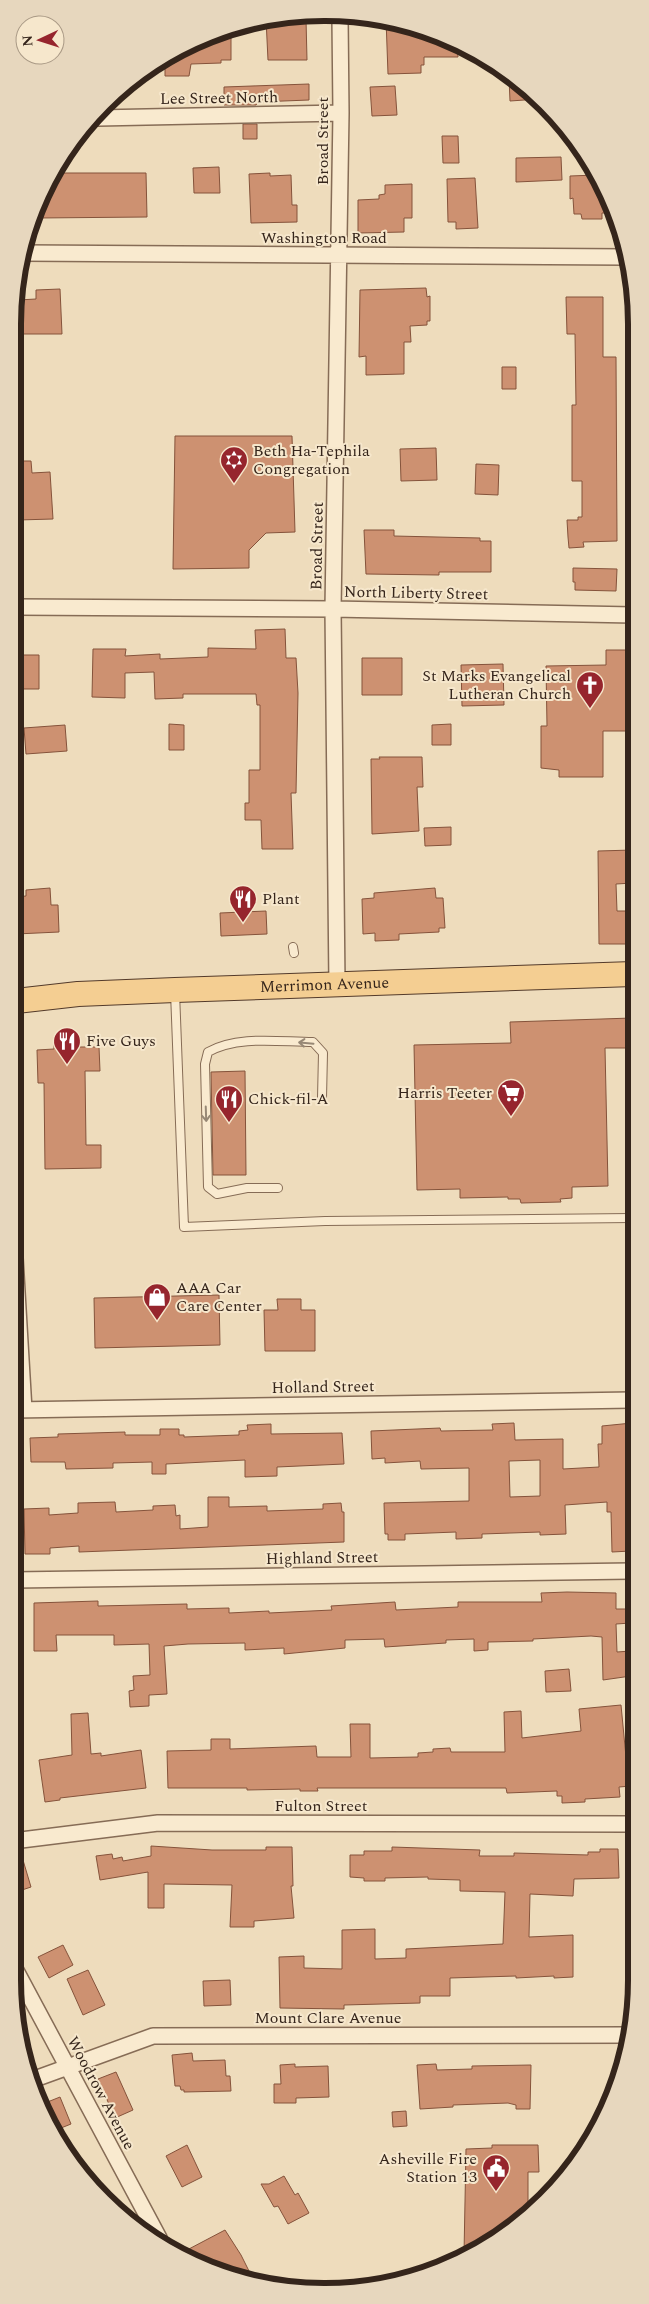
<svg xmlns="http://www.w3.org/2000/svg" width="649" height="2304" font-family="Spectral,serif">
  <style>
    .building { fill: #cd9171; stroke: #85533b; fill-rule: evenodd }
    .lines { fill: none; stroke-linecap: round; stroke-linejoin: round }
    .lane-casing { stroke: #866c56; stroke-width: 10 }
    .street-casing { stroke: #866c56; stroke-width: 18 }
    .primary-casing { stroke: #533a2a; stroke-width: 26 }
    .lane { stroke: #f9eacf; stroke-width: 8 }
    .street { stroke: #f9eacf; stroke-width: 15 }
    .primary { stroke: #f4ce92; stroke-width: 24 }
    .oneway { stroke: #978875 }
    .labels { text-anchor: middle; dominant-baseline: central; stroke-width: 4; stroke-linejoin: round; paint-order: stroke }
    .street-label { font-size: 16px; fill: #35251b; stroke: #f6e7cc }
    .poi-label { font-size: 16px; fill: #35251b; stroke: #f6e7cc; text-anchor: start }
    .rim { fill: none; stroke: #35251b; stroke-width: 6 }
  </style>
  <rect width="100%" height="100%" fill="#eedcbc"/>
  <path class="building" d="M266,19H306L307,60H268Z
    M386,19L457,43L458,57H424V65H421V73L388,74Z
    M231,32V60H221V63L191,64L189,76H165V64H155Z
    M509,78L539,99L510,101Z
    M309,84V100L258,102L256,105H224V87Z
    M395,86L397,115L372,116L370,87Z
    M243,124H257V139H243Z
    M442,136H458L459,163H443Z
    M561,157L562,180L516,182V158Z
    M219,167L220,193H194L193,168Z
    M56,173H146L147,217L38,218Z
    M270,173V176L291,175L292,205H297V222L251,223L249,174Z
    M596,175L604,187L611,210H609L610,213H602V219H582L581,214H574L573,198L570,199V176Z
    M475,178L478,228L456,229V222H448L447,179Z
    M412,184V218H404V232L358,233V200L379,199V195L385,194V185Z
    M426,288L427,297L430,296V321H427V325L410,326L411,342H404V374L366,375V356L359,357L360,290Z
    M60,289L62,334H23V322H18V300L36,299V290Z
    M566,297H603V357H616L617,541L583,542L584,547L569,548L568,537L567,520H578V517H582V481H572V405H576L575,334H567Z
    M502,367H516V389H502Z
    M175,436H292L295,532L266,533L249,550V568L173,569Z
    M436,448L437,480L401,481L400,449Z
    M18,461H31L32,473L50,472L53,519L18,520Z
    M476,464L499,465L498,495L475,494Z
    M364,530H394V536L480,538V541H491V572H439V575L366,574Z
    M573,568L617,569L616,591L575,590V582H573Z
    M285,629L286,658H296L298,693L296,793H291L293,849H262L261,820H245V803H249V770H260V705H257L256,694H183V698L155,699L154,672L125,673V698L92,697L93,649H126L125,656L160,654V659L208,657V648L256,649L255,630Z
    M606,650H633V731H603V777H559V770L541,768V726H547L546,666L606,665Z
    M17,655H39V689H17Z
    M362,658H402V695H362Z
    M503,664L504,705L462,706L461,665Z
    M169,724L184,725V750H169Z
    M451,724V745H432V725Z
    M65,725L67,751L26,754L24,728Z
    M379,757H422L423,787H417L419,831L372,834L371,759H380Z
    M451,827V845L425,846L424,828Z
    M633,850V883L616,884L617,911H633V944H599L598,851Z
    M50,888L51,905H58L59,932L16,934V897L26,896V890Z
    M435,888L436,898H443L445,928H439V932L399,934V940L375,941V933L363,934L362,899L374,898V893Z
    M266,911L267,934L221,936L220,913Z
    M632,1018V1048H605L608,1186L572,1187V1198L560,1199L561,1202L521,1203L520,1199H508V1197L460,1198V1189L417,1190L414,1045L511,1043L510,1022Z
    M54,1040H78V1047H99L100,1071H85L86,1145H101V1168L45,1169L44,1083H38L37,1050L54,1049Z
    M245,1071L246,1175H213L211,1072Z
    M219,1295L220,1345L95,1348L94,1298Z
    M277,1299H301V1310H315V1351H265L264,1310H278Z
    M514,1423L515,1440L563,1439V1469L599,1467L598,1444H602V1426L632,1423L631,1551L612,1552L611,1512H607V1502L565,1505L566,1534L540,1535V1532L482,1534V1538L456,1539V1532L405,1534V1540H388V1534H385L384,1503L469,1501V1468L421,1469L420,1461L385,1463V1458L372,1459L371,1431L440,1428L441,1431L493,1430L492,1424ZM540,1460V1496L510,1497L509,1461Z
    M271,1424V1434L342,1433L344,1464L277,1467V1476L245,1477V1460L166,1464V1474H152V1462L113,1463V1468L66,1469L65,1462H31L30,1438L58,1437V1434L125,1432V1435H160V1429H179V1435H184V1437L239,1435V1431L248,1430L247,1425Z
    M208,1497H229V1507L267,1506V1511L323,1509V1504L341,1503L342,1512H344V1542L79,1552V1546L50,1548V1554H25L24,1509L49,1508V1515L78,1513V1503L115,1502L116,1512L153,1510V1506L175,1505L176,1516L180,1515V1529L208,1527Z
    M567,1592L616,1593V1609H631V1623L616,1624L617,1652L631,1651V1676L603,1680L602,1637L591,1636L533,1639V1641L488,1642V1650L474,1651V1639L446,1640V1643L385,1647L384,1639L345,1640V1648L284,1654V1648L245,1650V1643L188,1644L164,1646L167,1694L149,1695V1706L130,1707L129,1691L134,1690L133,1676L150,1675L149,1644L114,1645V1635H56L57,1651H34V1603L98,1601V1606L187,1604V1609L229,1608V1613L269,1611V1613L332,1610L331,1606L395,1602L396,1610L458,1607V1602H542L541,1593Z
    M569,1669L571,1691L546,1692L545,1671Z
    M621,1705L626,1757H631V1786L619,1787L620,1797L585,1799V1802L562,1803V1796H557V1791L507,1793L506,1788H317L318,1791H300V1789L247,1790V1788H168L167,1751L211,1750V1739H230V1749L316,1746L317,1757H351L350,1724H370V1758L418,1757V1753L433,1752V1749L450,1748L451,1752H505L504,1712L521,1711L522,1738L581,1731L579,1709Z
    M88,1713L91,1754L101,1753V1756L141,1750L146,1788L60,1798V1800L45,1802L39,1760L72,1755L71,1714Z
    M151,1846L212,1850H266V1847H292L293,1886H291L294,1918L254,1921V1927H230L232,1885L164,1884V1908H148V1872L100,1880L96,1856L112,1854L113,1859L122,1857L123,1861L151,1856Z
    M392,1847L480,1850L479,1856H514V1853L588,1855V1852H600V1849H618L619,1878L574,1879L573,1896L530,1894L529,1937L573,1935V1977L554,1978V1976L516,1978V1976L450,1978V1996H420V2003L344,2005V2009L280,2008L279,1957L304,1956V1968L342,1969V1930L375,1929V1959L406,1958V1949L503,1944L505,1892L460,1891V1880L428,1879V1877L385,1878V1881H364V1878L350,1877V1855H364V1851H392Z
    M13,1850H20L31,1887L13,1893Z
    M63,1945L73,1965L49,1978L38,1957Z
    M88,1970L105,2005L83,2015L67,1979Z
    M230,1980L231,2005L204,2006L203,1981Z
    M192,2053L193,2061L225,2060L226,2076H230L231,2091L184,2092V2090H181L180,2086H175L172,2055Z
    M295,2064V2067L328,2066L329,2097L296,2098V2103H274V2084H281L280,2065Z
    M436,2064L437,2070L472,2069V2066L531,2065L530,2109H516V2105L508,2103L453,2105V2107L420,2109L417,2065Z
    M116,2072L133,2110L115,2118L98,2079Z
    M60,2097L71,2124L56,2130L40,2105Z
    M406,2111L407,2126L393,2127L392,2112Z
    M187,2145L202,2177L182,2187L166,2156Z
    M492,2145H538L539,2172H528V2212L515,2227L464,2254L466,2149L492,2148Z
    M284,2176L295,2195L298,2193L309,2213L288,2224L278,2206L274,2207L261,2184H269Z
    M225,2230L241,2255L252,2277L192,2261L187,2250Z"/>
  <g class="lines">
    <g class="lane-casing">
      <path id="lane" d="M293,947L294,953
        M175,992L184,1227L325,1221L632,1218
        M278,1188H247L217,1194L208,1187L205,1064L208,1052C238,1035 280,1042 313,1042L323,1053L322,1098"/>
    </g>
    <g class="street-casing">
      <path id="street" d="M98,118L341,113
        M23,253L626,257
        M17,607L333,609L633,615
        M337,984L333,609L341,113L340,18
        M15,1258L24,1410
        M14,1410L632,1400
        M14,1580L631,1571
        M13,1841L158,1823L631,1824
        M13,1965L159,2238
        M32,2080L153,2036L631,2035"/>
    </g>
    <g class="primary-casing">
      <g id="primary">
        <path id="s1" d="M16,1001L78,994L175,990L633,974"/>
      </g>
    </g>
    <use href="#lane" class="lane"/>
    <use href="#street" class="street"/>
    <use href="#primary" class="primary"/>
  </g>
  <defs><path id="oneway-shaft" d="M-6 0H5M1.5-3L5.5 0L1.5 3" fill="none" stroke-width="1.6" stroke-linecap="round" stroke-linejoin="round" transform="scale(1.25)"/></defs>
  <g class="oneway">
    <use href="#oneway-shaft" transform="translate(306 1043) rotate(-175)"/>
    <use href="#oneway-shaft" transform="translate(206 1114) rotate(88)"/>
  </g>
  <defs>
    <g id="synagogue-pin" transform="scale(1.4375)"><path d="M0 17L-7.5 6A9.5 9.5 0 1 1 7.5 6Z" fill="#96252d" stroke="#f6e7cc"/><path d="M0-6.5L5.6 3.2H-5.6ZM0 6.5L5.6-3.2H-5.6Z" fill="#fff"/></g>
    <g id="church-pin" transform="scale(1.4375)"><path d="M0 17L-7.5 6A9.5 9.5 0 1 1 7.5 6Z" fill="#96252d" stroke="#f6e7cc"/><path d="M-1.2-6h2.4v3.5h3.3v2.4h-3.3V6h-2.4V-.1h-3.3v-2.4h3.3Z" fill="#fff"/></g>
    <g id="restaurant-pin" transform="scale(1.4375)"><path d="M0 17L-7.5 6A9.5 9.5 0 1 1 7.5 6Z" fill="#96252d" stroke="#f6e7cc"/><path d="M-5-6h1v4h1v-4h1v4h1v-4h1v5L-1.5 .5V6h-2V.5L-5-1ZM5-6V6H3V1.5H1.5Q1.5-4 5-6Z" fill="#fff"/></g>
    <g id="supermarket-pin" transform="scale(1.4375)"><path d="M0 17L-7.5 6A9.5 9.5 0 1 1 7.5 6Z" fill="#96252d" stroke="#f6e7cc"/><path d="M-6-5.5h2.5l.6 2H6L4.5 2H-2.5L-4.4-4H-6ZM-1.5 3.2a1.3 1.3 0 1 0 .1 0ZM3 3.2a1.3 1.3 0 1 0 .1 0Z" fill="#fff"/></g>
    <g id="shop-pin" transform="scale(1.4375)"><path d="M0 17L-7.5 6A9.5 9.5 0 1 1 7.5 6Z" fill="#96252d" stroke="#f6e7cc"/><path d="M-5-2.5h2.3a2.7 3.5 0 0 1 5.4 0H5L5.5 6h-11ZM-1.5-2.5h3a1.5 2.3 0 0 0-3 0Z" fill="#fff"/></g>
    <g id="civic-pin" transform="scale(1.4375)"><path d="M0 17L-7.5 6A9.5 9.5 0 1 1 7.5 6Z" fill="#96252d" stroke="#f6e7cc"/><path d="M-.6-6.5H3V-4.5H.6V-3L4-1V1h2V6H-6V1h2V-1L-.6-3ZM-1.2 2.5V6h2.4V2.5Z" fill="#fff"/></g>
  </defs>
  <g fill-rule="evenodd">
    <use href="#synagogue-pin" x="234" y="460"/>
    <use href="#church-pin" x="590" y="685"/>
    <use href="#restaurant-pin" x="243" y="899"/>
    <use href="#restaurant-pin" x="67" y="1041"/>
    <use href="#supermarket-pin" x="511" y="1093"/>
    <use href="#restaurant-pin" x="229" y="1099"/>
    <use href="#shop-pin" x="157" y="1297"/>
    <use href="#civic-pin" x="496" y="2168"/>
  </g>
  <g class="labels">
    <g class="street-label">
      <text transform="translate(219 98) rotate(-1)">Lee Street North</text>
      <text transform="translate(323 141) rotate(-90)">Broad Street</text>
      <text x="324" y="238">Washington Road</text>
      <text transform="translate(317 546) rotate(-89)">Broad Street</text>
      <text transform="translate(416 593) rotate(1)">North Liberty Street</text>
      <text stroke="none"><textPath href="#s1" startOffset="309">Merrimon Avenue</textPath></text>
      <text transform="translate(323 1387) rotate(-1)">Holland Street</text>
      <text transform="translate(322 1558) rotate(-1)">Highland Street</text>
      <text x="321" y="1806">Fulton Street</text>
      <text x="328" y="2018">Mount Clare Avenue</text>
      <text transform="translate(101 2093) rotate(62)">Woodrow Avenue</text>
    </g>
    <g class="poi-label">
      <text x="253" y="451">Beth Ha-Tephila<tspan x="253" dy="18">Congregation</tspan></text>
      <text x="571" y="676" text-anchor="end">St Marks Evangelical<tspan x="571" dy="18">Lutheran Church</tspan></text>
      <text x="262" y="899">Plant</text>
      <text x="86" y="1041">Five Guys</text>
      <text x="492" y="1093" text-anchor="end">Harris Teeter</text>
      <text x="248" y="1099">Chick-fil-A</text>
      <text x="176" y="1288">AAA Car<tspan x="176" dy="18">Care Center</tspan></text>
      <text x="477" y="2159" text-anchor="end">Asheville Fire<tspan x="477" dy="18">Station 13</tspan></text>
    </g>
  </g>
  <path d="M0 0H649V2304H0ZM324 21H325A303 303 0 0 1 628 324V1980A303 303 0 0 1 325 2283H324A303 303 0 0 1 21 1980V324A303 303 0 0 1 324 21Z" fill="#e7d7be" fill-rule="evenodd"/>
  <path class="rim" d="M324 21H325A303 303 0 0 1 628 324V1980A303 303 0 0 1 325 2283H324A303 303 0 0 1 21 1980V324A303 303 0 0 1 324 21Z"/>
  <g transform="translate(40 40) rotate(266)"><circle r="24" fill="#f6e7cc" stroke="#a99985"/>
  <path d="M0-4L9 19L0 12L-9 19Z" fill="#96252d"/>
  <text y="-8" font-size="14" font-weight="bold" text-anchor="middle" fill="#35251b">N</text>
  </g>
</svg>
